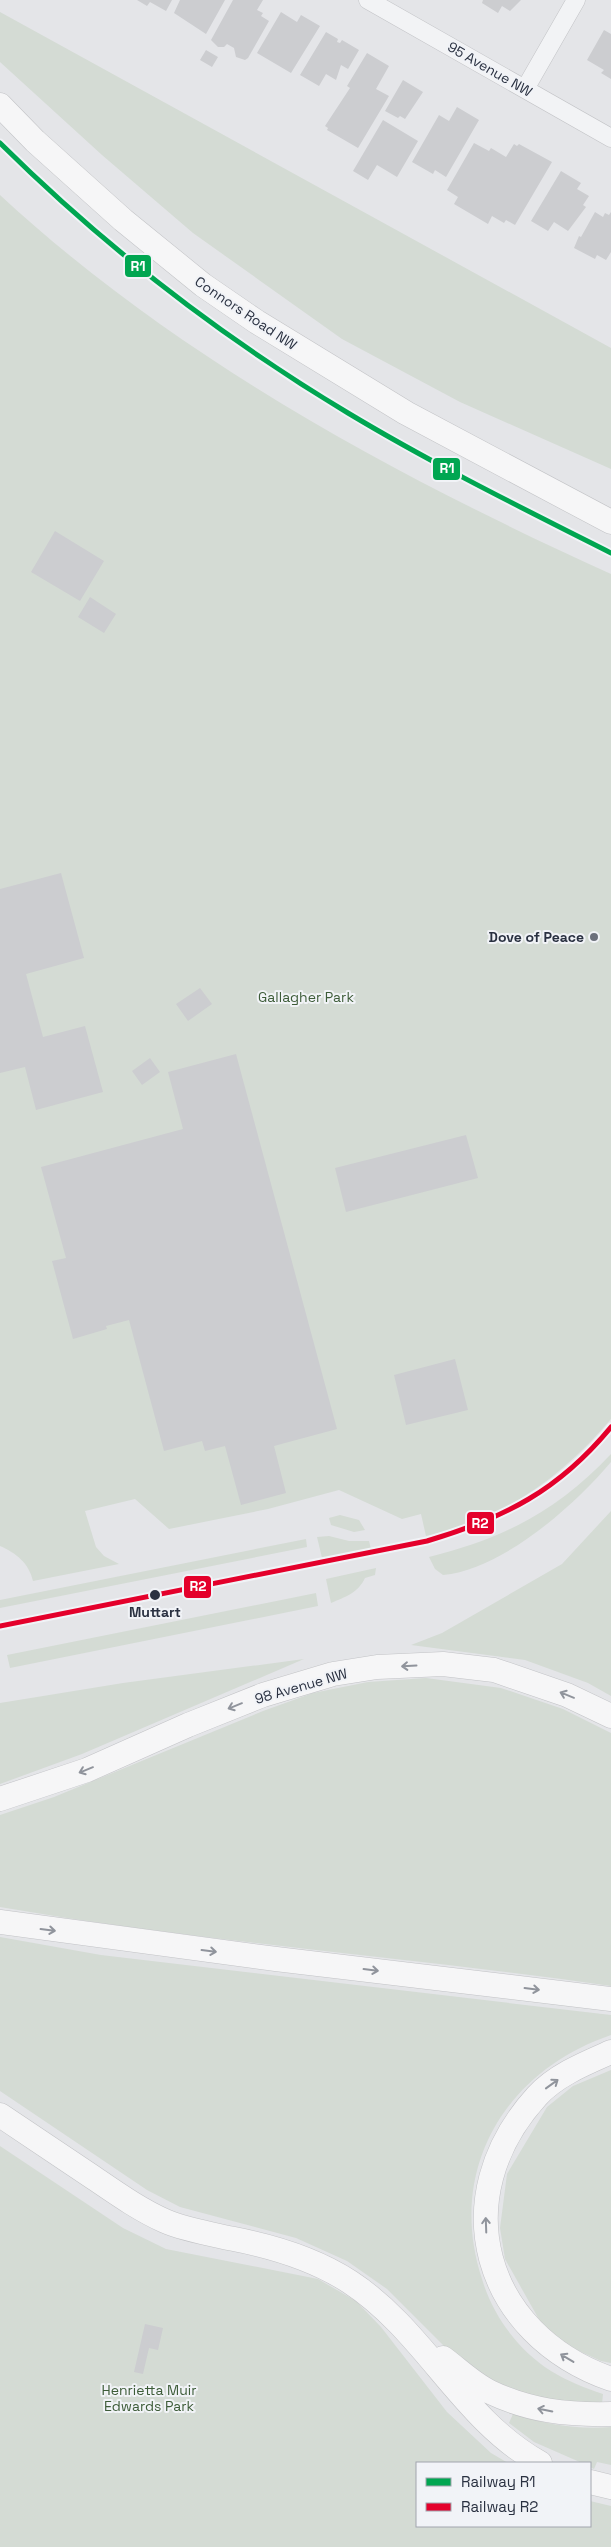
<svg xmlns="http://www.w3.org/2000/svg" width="611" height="2547" font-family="'Space Grotesk',sans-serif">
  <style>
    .green { fill: #d4dbd4 }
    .building { fill: #cccdd0 }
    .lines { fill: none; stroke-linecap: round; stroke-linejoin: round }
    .minor-casing { stroke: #c2c3c6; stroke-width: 19 }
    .secondary-casing { stroke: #c2c3c6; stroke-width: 25 }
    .minor { stroke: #f2f3f5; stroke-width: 18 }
    .secondary { stroke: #f6f6f7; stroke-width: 24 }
    .rail-1-casing { stroke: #f1f3f7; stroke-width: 9 }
    .rail-2-casing { stroke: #f1f3f7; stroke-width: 9 }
    .rail-1 { stroke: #00a651; stroke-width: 5 }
    .rail-2 { stroke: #e4002b; stroke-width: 5 }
    .oneway { stroke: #90949c }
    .poi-dot { fill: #6b707b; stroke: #f1f3f7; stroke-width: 2 }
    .stop-dot { fill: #2a3141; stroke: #f1f3f7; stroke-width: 2 }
    .labels { text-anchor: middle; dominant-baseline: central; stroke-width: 4; stroke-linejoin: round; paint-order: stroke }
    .street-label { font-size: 14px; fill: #2a3141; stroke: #f1f3f7 }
    .poi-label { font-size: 14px; font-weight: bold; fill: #2a3141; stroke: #f1f3f7; text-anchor: end }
    .park-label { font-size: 14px; fill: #3d5c38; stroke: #f1f3f7 }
    .stop-label { font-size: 14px; font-weight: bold; fill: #2a3141; stroke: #f1f3f7 }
    .line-badge { stroke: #f1f3f7; stroke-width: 2 }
    .badge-label { font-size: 14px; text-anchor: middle; font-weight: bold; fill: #fff }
  </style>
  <rect width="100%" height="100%" fill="#e4e5e8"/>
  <path class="green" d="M0,12L611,348V469L460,402L342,339L193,233L102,155L0,62Z
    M0,195C175,357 395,476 611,574V1419C573,1464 529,1500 474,1522C459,1528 442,1532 426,1536L421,1514L402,1519L339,1490L268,1509L169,1529L135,1499L85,1511L96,1547L104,1556L119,1564L33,1581C29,1563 16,1553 0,1546Z
    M611,1454V1462C574,1506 503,1569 443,1575L435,1569L429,1557C505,1538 557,1511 611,1454Z
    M611,1511V1696L588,1683L525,1660L411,1645L442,1633L562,1564Z
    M340,1515L359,1520L365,1530L354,1532L331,1525L329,1518Z
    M329,1536L349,1541H369L371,1549L322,1558L317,1537Z
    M306,1539L307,1547L0,1608V1600Z
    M376,1568L375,1575L365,1578C358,1593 345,1597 331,1603L326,1579Z
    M316,1593L318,1606L10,1668L7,1655Z
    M304,1659L82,1754L0,1784V1703L123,1683Z
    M426,1678L501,1688L563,1709L611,1733V1986C408,1957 202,1942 0,1907V1815L54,1797L263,1711L313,1693L368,1682Z
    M0,1937L101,1955L611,2015V2035C505,2071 446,2170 482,2279C493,2316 518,2350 551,2371C567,2381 585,2388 603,2394L602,2404L560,2402L515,2390L481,2375L444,2346L387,2289L347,2261L296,2238L180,2207L147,2190L0,2091Z
    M611,2070V2363L601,2361L566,2345L541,2323L505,2259L500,2228L507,2174L547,2107L573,2086Z
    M0,2146L123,2228L166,2249L318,2279L356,2301L381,2327L447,2412L491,2453L508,2463H417V2526H590V2501L611,2506V2547H0Z
    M513,2414C545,2424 577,2430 611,2427V2465L597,2462L594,2469L590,2467V2463H582L534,2442L509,2423Z"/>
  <path class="building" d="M137,0H172L166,11L150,2L147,6Z
    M180,0H225L206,34L174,13Z
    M233,0H263L257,10L263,13L261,16L269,21L248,58L245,60L236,57L234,48L227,44L224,47H218L211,40Z
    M483,0H521L510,11L502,6L498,13L482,3Z
    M281,12L297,22L301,15L320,26L291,73L257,53Z
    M604,30L611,34V79L601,73L604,70L587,60Z
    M326,32L338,39L337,42L340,43L342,40L359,50L348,69L341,65L336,80L326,74L319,86L300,75Z
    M206,50L218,57L212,67L200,60Z
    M367,53L389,66L376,89L389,96L358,148L327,130L328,128L325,126L350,88L347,86Z
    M403,80L423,92L405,119L400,116L398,118L385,111Z
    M457,107L479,120L446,177L435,170L433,174L412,162L439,115L449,121Z
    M383,120L418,141L397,177L377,165L368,180L353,171Z
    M474,143L489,151L491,148L506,157L514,144L517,146L519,144L552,162L515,225L506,220L504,223L492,216L488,224L454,204L458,197L447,190Z
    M561,171L581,183L577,189L589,196L583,205L586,207L568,231L554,222L548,231L531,221Z
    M595,212L603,217L605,213L609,215L611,212V252L606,260L597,255L595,259L574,248L579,236L581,237Z
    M55,531L104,561L80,601L31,572Z
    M90,597L116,614L104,633L78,617Z
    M61,873L84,958L26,974L43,1037L85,1026L103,1092L36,1110L25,1067L0,1073V889Z
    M200,988L212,1004L188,1021L176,1004Z
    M236,1054L337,1429L274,1446L286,1493L241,1505L225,1446L205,1451L202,1441L164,1451L129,1320L106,1326L107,1329L73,1339L52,1261L66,1258L41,1167L183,1129L168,1072Z
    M150,1058L160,1072L142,1085L132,1071Z
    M466,1135L478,1178L346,1212L335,1168Z
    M455,1359L468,1410L406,1425L394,1375Z
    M145,2324L163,2328L158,2350L149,2348L143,2374L134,2372Z"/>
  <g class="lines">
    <g class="minor-casing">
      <path id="minor" d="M368,0L611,138
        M525,89L576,0"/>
    </g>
    <g class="secondary-casing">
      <path id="secondary" d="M0,105L35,141L123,220L203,285L257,322L406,413L611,522
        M0,1799L87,1770L188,1725L263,1695L333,1674L377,1667L443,1664L494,1670L567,1695L611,1716
        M0,1922L276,1959L611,1999
        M611,2052C586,2063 556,2075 537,2096C444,2198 483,2334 611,2379
        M0,2115C31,2136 63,2157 94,2178C116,2193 140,2210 165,2221C186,2230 211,2234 234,2239C275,2247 315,2259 350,2282C425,2331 462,2420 540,2463
        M443,2358C458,2369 473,2384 490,2392C530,2411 567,2415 611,2414
        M590,2482L611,2487"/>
    </g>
    <use href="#minor" class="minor"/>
    <use href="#secondary" class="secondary"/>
    <g class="rail-1-casing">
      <path id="rail-1" d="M0,143C104,246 223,338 348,413C433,464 522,508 611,553"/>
    </g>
    <g class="rail-2-casing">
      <path id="rail-2" d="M0,1626L427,1541C505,1518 559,1490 611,1427"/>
    </g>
    <use href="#rail-1" class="rail-1"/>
    <use href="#rail-2" class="rail-2"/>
  </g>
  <defs><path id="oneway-shaft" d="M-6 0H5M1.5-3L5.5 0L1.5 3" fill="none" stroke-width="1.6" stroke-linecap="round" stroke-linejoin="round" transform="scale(1.25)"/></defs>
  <g class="oneway">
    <use href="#oneway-shaft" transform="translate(409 1666) rotate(177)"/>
    <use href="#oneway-shaft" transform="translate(567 1695) rotate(-158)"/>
    <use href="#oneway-shaft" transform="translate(235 1706) rotate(158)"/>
    <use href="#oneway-shaft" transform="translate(86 1770) rotate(158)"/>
    <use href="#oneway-shaft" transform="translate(48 1930) rotate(7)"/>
    <use href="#oneway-shaft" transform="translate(209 1951) rotate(7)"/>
    <use href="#oneway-shaft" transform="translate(371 1970) rotate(7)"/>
    <use href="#oneway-shaft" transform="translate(532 1989) rotate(7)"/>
    <use href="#oneway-shaft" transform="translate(552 2084) rotate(-36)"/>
    <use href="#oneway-shaft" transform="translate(486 2225) rotate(-92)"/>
    <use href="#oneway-shaft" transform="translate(567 2358) rotate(-149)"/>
    <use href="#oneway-shaft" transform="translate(545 2410) rotate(-169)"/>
  </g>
  <circle class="poi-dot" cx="594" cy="937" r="5"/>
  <circle class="stop-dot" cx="155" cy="1595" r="6"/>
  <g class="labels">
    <g class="street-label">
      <text transform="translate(490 69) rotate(30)">95 Avenue NW</text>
      <text transform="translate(246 313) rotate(34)">Connors Road NW</text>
      <text transform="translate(301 1686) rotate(-16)">98 Avenue NW</text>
    </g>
    <g class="poi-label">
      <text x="584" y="937">Dove of Peace</text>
    </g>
    <g class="park-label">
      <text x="306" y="997">Gallagher Park</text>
      <text x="149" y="2390">Henrietta Muir<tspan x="149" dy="16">Edwards Park</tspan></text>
    </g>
    <g class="stop-label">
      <text x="155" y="1612">Muttart</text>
    </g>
  </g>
  <g class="line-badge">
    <rect x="124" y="254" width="28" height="24" rx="5" fill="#00a651"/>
    <rect x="432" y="457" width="29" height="24" rx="5" fill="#00a651"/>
    <rect x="466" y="1511" width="29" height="24" rx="5" fill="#e4002b"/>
    <rect x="183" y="1575" width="29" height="24" rx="5" fill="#e4002b"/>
  </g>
  <g class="badge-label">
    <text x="138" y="271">R1</text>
    <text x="447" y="473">R1</text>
    <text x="480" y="1528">R2</text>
    <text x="198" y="1591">R2</text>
  </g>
  <rect x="416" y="2462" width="175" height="65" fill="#f1f3f7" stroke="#a1a5ae"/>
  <rect x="426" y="2478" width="25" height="8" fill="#00a651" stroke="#a1a5ae"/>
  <text x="461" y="2487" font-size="15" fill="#2a3141">Railway R1</text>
  <rect x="426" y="2503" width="25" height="8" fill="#e4002b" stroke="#a1a5ae"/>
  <text x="461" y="2512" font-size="15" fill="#2a3141">Railway R2</text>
</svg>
